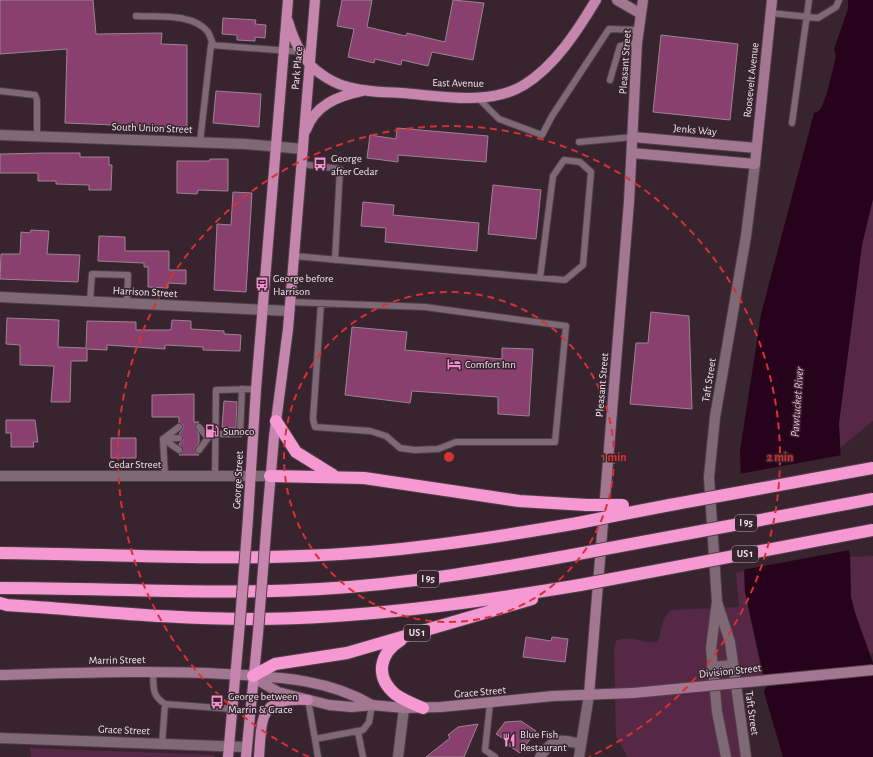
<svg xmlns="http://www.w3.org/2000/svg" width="873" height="757" font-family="'Alegreya Sans',sans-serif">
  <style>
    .green { fill: #572846 }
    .water { fill: #26031b }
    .pier { fill: #37242f }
    .building { fill: #89406e; stroke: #9c8491 }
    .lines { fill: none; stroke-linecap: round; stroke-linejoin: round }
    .service-casing { stroke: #50404a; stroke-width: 8 }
    .minor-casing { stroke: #50404a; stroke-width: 12 }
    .tertiary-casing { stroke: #50404a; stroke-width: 12 }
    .secondary-casing { stroke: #50404a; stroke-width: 12 }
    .primary-casing { stroke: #50404a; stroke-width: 12 }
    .motorway-casing { stroke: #50404a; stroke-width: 14 }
    .service { stroke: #7f6976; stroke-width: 6 }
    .minor { stroke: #7f6976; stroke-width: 10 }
    .tertiary { stroke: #7f6976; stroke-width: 10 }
    .secondary { stroke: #a37792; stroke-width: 10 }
    .primary { stroke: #c685ad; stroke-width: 10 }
    .motorway { stroke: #f698d2; stroke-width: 12 }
    .secondary-bridge-casing { stroke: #50404a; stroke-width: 12; stroke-linecap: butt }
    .primary-bridge-casing { stroke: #50404a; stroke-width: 12; stroke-linecap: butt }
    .motorway-bridge-casing { stroke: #50404a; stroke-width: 14; stroke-linecap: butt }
    .secondary-bridge { stroke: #a37792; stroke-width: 10 }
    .primary-bridge { stroke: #c685ad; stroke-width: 10 }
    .motorway-bridge { stroke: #f698d2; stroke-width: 12 }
    .ring { fill: none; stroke: #d73132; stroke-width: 2; stroke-dasharray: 7 5 }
    .labels { text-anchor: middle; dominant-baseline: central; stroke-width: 3; stroke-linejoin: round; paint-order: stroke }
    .shield { fill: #37242f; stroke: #b8aab2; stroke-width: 1 }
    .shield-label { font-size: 10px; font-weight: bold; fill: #f0e3ea }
    .street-label { font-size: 11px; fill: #f0e3ea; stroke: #37242f }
    .poi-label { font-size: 11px; fill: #f0e3ea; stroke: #37242f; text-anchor: start }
    .water-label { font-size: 12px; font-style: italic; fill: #f4b4d9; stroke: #37242f }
    .centre { fill: #d73132; stroke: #37242f; stroke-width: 2 }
    .ring-label { font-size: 12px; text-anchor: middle; font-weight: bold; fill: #d73132; stroke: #37242f; stroke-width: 3; stroke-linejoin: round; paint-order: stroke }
  </style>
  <rect width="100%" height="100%" fill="#37242f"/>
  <path class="green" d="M873,199V421L840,448L839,423L862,245Z
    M873,556V653L870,654L855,613L851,597L850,557Z
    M744,571L745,592L764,684L743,687L739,689L743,757H628L616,737L614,650L616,641C632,634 640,644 657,642C663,630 660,617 672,610L739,607L736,573Z
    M30,748L214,755V757H31Z"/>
  <path class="water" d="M848,0H873V199L862,245L839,423L844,522L850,557L851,597L855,613L873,663V757H783L764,692L766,687L745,592L740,451L761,314L814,113L819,111L822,107L828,89L836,56L834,49L848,9Z"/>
  <path class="pier" d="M842,455L846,522L850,550L742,570L739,474Z"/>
  <path class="building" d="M0,0H93L96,34L162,33L161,44L187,45V128L65,123L67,49L0,54Z
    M342,0H372L367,27L406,36L407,33L445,42L453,0L484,3L473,60L432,52L428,66L402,60L401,65L375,59L374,63L348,57L354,29L337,26Z
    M223,18L256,20L255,24L266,25L265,38L255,37V41L237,40V35L222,34Z
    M661,35L738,44L730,120L653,112Z
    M216,91L261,94L259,127L213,123Z
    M397,128L488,136L486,162L398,155V162L367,158L370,135L396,139Z
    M45,153H80V157H109V165H112L111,190H89V185L56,184V181H38V173H0V154Z
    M210,159H228V191L198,190L197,194L177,193V161H210Z
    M493,185L541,190L536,239L488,234Z
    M233,192L252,193L246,292L214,290L217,224L231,225Z
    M363,202L394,205L393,215L479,223L477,251L385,242L386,228L361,226Z
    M31,230L49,231L47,254L80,255L78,282L0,279L1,254H20L21,232L30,233Z
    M99,236L125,237V251H169V270H186V284L168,283V288L148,287V267H144V263L98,261Z
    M651,312L689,316L692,409L630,404L636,343H648Z
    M7,318L59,320L58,347L86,348L87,321L136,322V330H171L172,320L191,321V329L224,331V334L241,335L240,351L203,350V347L165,345V349L107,345V350L87,349V361H71L70,402H51L54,366L20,365V345L6,344Z
    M352,327L407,332L405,350L502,359V348L533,349L529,416L498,414V397L412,391L410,403L345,395Z
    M194,394V422H199L195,426L199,435V442L195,450L196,453L199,455H179L183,451L179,444L183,440L182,435L179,434L183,429V425L179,423V417H152V395Z
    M224,401L237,402L236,428L222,427Z
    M6,420H35L38,442H33L34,447H11V433H6Z
    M111,438H136V458H111Z
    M526,637L551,641L552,637L568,639L565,662L523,657Z
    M521,721L536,731L520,753L505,743L507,741L496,734L505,722Z
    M478,724L464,757H426L450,738L448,735L458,727Z"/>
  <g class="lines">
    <g class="service-casing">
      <path id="service" d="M771,13L818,18L836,7L839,0
        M136,16C157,17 193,13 208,32C210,35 211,40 213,44
        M610,80L620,46L637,43
        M0,91L35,95L37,100V137
        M477,97L499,119L542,135L552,116L609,29L639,30
        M792,123L809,0
        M200,142L211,45L303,52
        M579,142L633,137
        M301,164L340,169L335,260
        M294,256L565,280L583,265L591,172L580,162L564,160L553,176L540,278
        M90,301L92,274L128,275L127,303
        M290,302L425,307L566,326L555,442H456L438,449L415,450L400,448L386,436L370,431L315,427L313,419L321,303
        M199,427L208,438L199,450
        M216,434H240L242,389
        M163,439L165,476
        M163,439L179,427
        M163,439L179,450
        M163,439L179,438
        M215,476L216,390L256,389
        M153,672C154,687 151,695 165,704L232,709
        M308,700L315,739
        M490,703L485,750L495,757
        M358,732L363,757
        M162,744L165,704
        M318,757L315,739L363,730L369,722L372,705"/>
    </g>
    <g class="minor-casing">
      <path id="minor" d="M0,135L245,144L303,149
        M0,297L289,311
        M0,738L246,747
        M398,757L404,708
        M540,757C554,737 559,739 581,744"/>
    </g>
    <g class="tertiary-casing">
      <path id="tertiary" d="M0,476H270
        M717,602L730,642L746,757
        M712,667L733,665
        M579,757L589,695
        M726,757L717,712L711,648L717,602L709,477L715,417L746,236L755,164"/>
    </g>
    <g class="secondary-casing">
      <path id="secondary" d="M641,14L643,0
        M633,137L756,148
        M632,153L755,164L772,0
        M0,675C75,673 150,670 225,674C276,677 326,678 372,705
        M253,676L261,682L278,692L329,705L352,707L372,705L404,708L441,707L553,696L633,693
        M589,695L629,202L637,43L641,14L617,0"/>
    </g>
    <g class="primary-casing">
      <path id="primary" d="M288,21C294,42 303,62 321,74C328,79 337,84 345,86C363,92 384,92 402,93C441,96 490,106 524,85C555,66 578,30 596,0
        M306,130C315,105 338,96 362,91
        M248,518L256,389L288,0
        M267,519L274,437L288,329L315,0
        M228,757L239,634
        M246,757L258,633
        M259,757C262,716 259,697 308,700"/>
    </g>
    <g class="motorway-casing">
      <path id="motorway" d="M276,421L296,452L333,475
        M270,476L364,478L519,501L587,505
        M623,514L670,505
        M0,553C101,554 201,560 302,556C395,553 486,539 578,523
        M0,588C107,588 213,595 320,589C409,584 496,569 583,553
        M0,603L7,605C88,610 169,619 249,619C360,619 471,603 580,585
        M401,640C380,653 374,676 395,694C403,700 413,704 423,708
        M253,676L275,664L347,653L532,599"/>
    </g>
    <use href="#service" class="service"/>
    <use href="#minor" class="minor"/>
    <use href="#tertiary" class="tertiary"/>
    <use href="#secondary" class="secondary"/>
    <use href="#primary" class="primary"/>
    <use href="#motorway" class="motorway"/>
    <g class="secondary-bridge-casing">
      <path id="secondary-bridge" d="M633,693L873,670"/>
    </g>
    <g class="primary-bridge-casing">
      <path id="primary-bridge" d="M258,633L267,519
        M239,634L248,518"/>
    </g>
    <g class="motorway-bridge-casing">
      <path id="motorway-bridge" d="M587,505H623
        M670,505L873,468
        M578,523L623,514
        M583,553L873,499
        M580,585L873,530"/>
    </g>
    <use href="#secondary-bridge" class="secondary-bridge"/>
    <use href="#primary-bridge" class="primary-bridge"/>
    <use href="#motorway-bridge" class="motorway-bridge"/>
  </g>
  <g class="ring">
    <circle cx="449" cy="457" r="165"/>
    <path d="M309 757A331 331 0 1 1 589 757"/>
  </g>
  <defs>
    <g id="bus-bare" transform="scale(1.08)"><path d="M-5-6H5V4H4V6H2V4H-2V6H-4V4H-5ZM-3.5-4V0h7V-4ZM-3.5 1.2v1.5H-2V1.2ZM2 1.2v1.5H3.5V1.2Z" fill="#f690cf" stroke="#37242f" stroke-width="2.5" paint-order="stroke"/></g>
    <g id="hotel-bare" transform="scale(1.08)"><path d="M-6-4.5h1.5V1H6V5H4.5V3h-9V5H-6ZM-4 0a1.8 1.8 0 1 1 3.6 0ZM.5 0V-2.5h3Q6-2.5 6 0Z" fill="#f690cf" stroke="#37242f" stroke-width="2.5" paint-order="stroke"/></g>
    <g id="fuel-bare" transform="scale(1.08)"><path d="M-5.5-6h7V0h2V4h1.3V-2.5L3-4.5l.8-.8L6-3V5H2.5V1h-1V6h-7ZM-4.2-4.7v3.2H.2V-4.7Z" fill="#f690cf" stroke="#37242f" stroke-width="2.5" paint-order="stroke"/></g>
    <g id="restaurant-bare" transform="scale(1.08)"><path d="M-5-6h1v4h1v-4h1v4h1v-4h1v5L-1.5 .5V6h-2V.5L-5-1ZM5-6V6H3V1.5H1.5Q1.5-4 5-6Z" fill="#f690cf" stroke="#37242f" stroke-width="2.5" paint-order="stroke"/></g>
  </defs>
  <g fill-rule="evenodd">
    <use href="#bus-bare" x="320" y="164"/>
    <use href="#bus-bare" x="262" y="284"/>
    <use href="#hotel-bare" x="454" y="364"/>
    <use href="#fuel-bare" x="212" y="431"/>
    <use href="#bus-bare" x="217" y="702"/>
    <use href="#restaurant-bare" x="509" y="740"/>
  </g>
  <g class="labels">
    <g class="shield">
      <rect x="735" y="515" width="22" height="16" rx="3"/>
      <rect x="732" y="546" width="26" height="16" rx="3"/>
      <rect x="417" y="571" width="22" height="16" rx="3"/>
      <rect x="404" y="625" width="26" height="16" rx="3"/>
    </g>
    <g class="shield-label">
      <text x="746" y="523">I 95</text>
      <text x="745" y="554">US 1</text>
      <text x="428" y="579">I 95</text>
      <text x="417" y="633">US 1</text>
    </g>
    <g class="street-label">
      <text transform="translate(625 62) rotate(-86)">Pleasant Street</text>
      <text transform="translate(297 68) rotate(-85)">Park Place</text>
      <text transform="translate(751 80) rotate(-84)">Roosevelt Avenue</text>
      <text transform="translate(458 83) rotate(1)">East Avenue</text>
      <text transform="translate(152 128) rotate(2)">South Union Street</text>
      <text transform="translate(695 130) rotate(5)">Jenks Way</text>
      <text transform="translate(145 292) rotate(3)">Harrison Street</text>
      <text transform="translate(709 380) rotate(-81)">Taft Street</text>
      <text transform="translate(602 385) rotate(-85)">Pleasant Street</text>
      <text x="135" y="464">Cedar Street</text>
      <text transform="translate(238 480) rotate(-87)">George Street</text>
      <text transform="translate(117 660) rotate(-1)">Marrin Street</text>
      <text transform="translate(730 671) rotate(-6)">Division Street</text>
      <text transform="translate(480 692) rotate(-5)">Grace Street</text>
      <text transform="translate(752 713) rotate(82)">Taft Street</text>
      <text transform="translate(124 730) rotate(2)">Grace Street</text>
    </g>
    <g class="poi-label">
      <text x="331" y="158">George<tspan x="331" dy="13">after Cedar</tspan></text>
      <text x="273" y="278">George before<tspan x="273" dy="13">Harrison</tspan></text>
      <text x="465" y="364">Comfort Inn</text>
      <text x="223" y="431">Sunoco</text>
      <text x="228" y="696">George between<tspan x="228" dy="13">Marrin &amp; Grace</tspan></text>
      <text x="520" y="734">Blue Fish<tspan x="520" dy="13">Restaurant</tspan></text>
    </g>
    <g class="water-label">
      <text transform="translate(797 402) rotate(-86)">Pawtucket River</text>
    </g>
  </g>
  <circle cx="449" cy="457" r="6" class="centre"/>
  <g class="ring-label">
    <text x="614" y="461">1 min</text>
    <text x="780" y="461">2 min</text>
  </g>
</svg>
